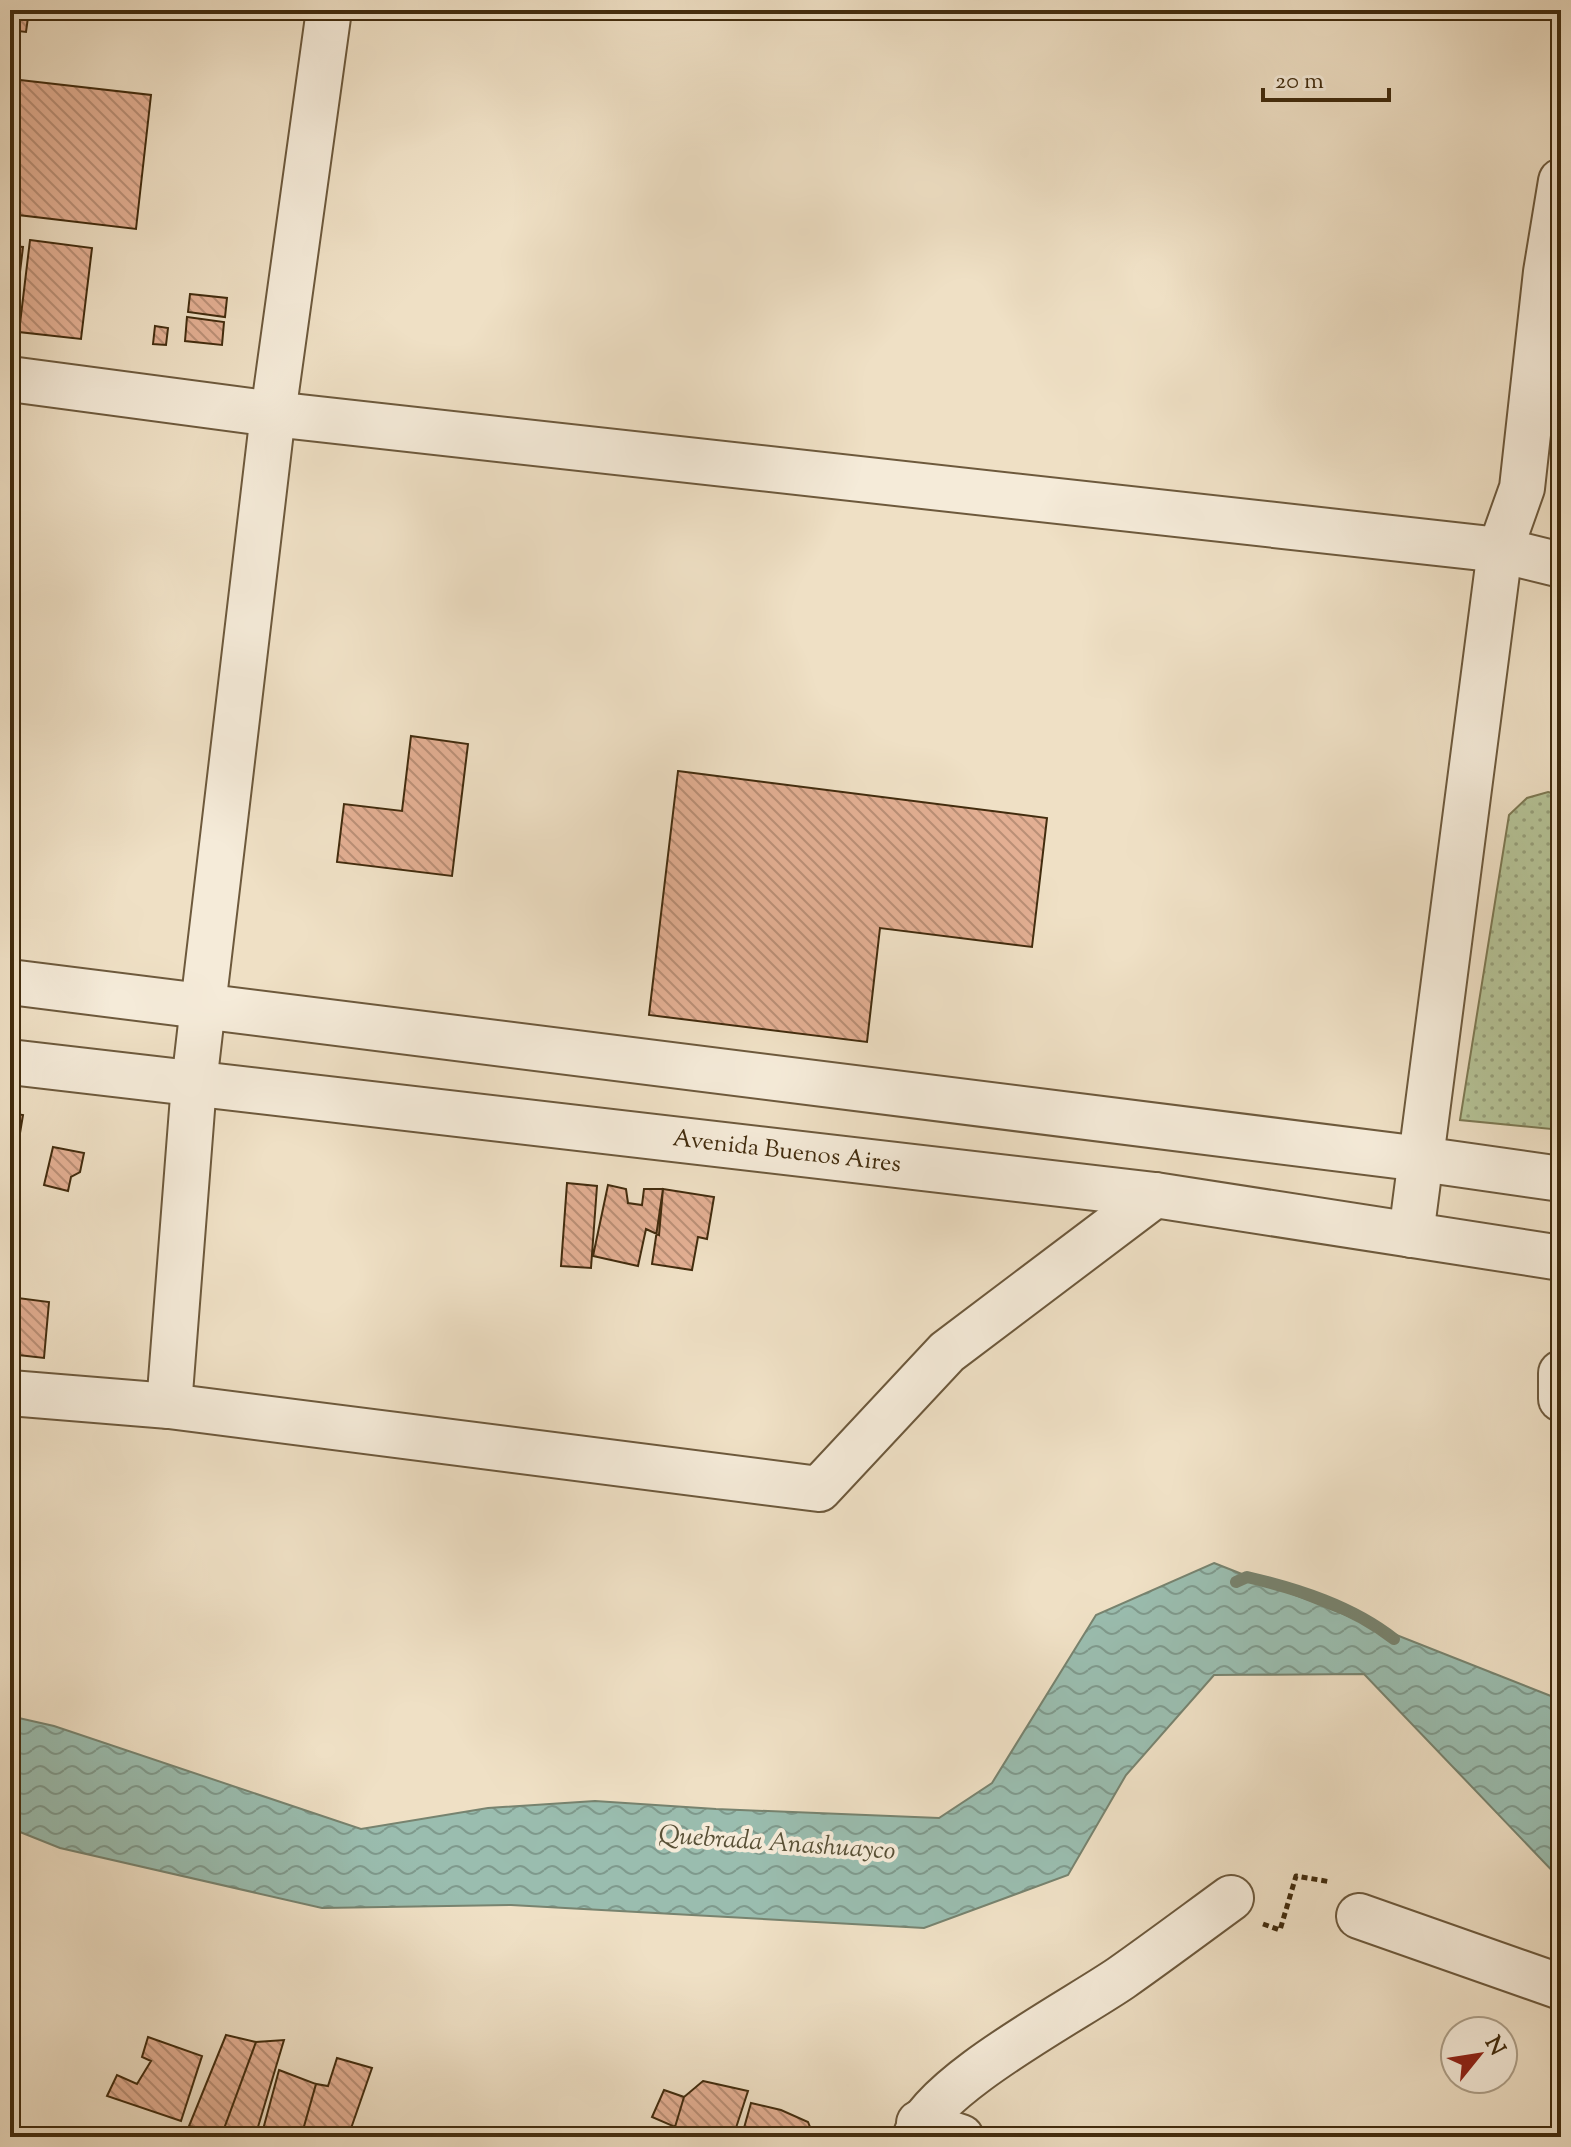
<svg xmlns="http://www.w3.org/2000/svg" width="1571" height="2147" font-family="'Sorts Mill Goudy',serif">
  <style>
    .park { fill: url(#park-dots); stroke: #7c7852; stroke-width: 2 }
    .water { fill: url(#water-waves); stroke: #77836f; stroke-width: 2 }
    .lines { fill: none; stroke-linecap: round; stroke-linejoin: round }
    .stream { stroke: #77836f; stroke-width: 12 }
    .building { fill: url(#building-back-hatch); stroke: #422c0e; stroke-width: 2 }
    .minor-casing { stroke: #6d593c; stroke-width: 48 }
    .path { stroke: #422c0e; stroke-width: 5; stroke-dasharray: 6 4; stroke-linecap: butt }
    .minor { stroke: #f5ebd9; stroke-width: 44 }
    .labels { text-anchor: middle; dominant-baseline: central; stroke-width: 8; stroke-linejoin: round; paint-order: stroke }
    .street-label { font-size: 24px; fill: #422c0e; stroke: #f5ebd9 }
    .water-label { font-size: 26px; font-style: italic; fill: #585036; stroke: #f5ebd9 }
  </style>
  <defs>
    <pattern id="park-dots" width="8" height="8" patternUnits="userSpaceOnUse" patternTransform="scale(2)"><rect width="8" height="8" fill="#b5c397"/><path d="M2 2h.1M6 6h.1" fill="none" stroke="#959f7a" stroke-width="1.8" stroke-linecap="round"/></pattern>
    <pattern id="water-waves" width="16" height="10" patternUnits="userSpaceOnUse" patternTransform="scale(2)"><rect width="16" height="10" fill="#9abdaf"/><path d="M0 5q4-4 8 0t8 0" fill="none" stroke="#7f9a8d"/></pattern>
    <pattern id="building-back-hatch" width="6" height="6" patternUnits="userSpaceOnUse" patternTransform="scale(2)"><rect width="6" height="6" fill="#e3af93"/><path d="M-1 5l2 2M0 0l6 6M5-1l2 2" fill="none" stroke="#ba8f76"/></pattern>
  </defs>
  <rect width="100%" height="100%" fill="#efe0c5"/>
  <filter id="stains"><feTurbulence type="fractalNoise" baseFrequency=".0025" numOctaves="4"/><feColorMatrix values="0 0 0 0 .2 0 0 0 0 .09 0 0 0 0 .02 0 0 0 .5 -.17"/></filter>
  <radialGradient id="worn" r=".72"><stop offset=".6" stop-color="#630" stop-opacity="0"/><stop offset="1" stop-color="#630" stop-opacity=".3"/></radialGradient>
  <path class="park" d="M1548,792L1561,795V1130L1460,1120L1509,815L1527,798Z"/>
  <path class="water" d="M1214,1563L1561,1700V1880L1364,1674L1214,1675L1126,1775L1068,1875L924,1928L511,1905L322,1908L60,1848L10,1828V1716L54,1726L361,1829L488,1808L595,1801L716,1809L939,1818L992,1783L1096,1615Z"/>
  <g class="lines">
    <path class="stream" d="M1236,1582L1247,1577C1298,1589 1352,1606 1394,1639"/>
  </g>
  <path class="building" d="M10,10H29L26,32L10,30Z
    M20,80L151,95L136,229L10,214V167Z
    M30,240L92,248L81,339L19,332Z
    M10,246L23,247L16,305L10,304Z
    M190,294L227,298L225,317L188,312Z
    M187,317L224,322L222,345L185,341Z
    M155,326L168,328L166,345L153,344Z
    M411,736L468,744L452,876L337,862L344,804L402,811Z
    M678,771L1047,818L1032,947L880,928L867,1042L649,1015Z
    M10,1113L23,1115L13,1175H10Z
    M53,1147L84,1153L80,1172L71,1177L68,1191L44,1185Z
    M567,1183L597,1186L591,1268L561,1266Z
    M608,1185L626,1189L628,1203L642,1205L644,1189H663L659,1235L646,1229L638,1266L593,1256Z
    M663,1189L714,1197L707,1239L698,1237L692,1270L652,1264Z
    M10,1297L49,1302L44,1358L10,1354Z
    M226,2035L256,2042L222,2134L189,2126Z
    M148,2037L202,2056L181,2121L107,2096L117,2075L137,2084L151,2061L142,2057Z
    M284,2040L255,2137L222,2134L256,2042Z
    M337,2058L372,2068L348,2137H301L316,2084L328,2086Z
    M279,2070L316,2084L301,2137H261Z
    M703,2081L748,2091L733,2137H693L690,2130L675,2127L684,2097Z
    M664,2090L684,2097L675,2127L652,2117Z
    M751,2103L781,2110L808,2122L814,2137H775V2135L744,2128Z"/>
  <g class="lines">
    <g class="minor-casing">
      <g id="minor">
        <path d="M10,379L273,414L1500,550L1561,565"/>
        <path d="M10,982L1421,1159L1561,1179"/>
        <path id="s1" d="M10,1062L1155,1195L1561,1258"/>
        <path d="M1411,1235L1500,550L1522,488L1546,272L1561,181"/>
        <path d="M1561,1373V1399"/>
        <path d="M10,1393L169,1406L819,1489L947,1352L1155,1195"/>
        <path d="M169,1406L194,1084L203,1006L273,414L329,10"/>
        <path d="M1359,1916L1561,1987"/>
        <path d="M919,2123L961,2137"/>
        <path d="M915,2137C932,2085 1073,2011 1121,1978C1158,1952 1194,1925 1231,1898"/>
      </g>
    </g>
    <path class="path" d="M1263,1924L1280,1930L1296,1876L1331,1882"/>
    <use href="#minor" class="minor"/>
  </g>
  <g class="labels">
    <g class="street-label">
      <text stroke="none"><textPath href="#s1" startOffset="782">Avenida Buenos Aires</textPath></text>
    </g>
    <g class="water-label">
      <text transform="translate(777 1844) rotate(4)">Quebrada Anashuayco</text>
    </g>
  </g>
  <rect width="1571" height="2147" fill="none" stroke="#efe0c5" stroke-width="40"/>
  <rect x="12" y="12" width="1547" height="2123" fill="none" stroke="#422c0e" stroke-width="4"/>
  <rect x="20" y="20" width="1531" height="2107" fill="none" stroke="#422c0e" stroke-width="2"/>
  <g transform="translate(1479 2055) rotate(60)"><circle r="38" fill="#f5ebd9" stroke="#ad9f88" stroke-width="2"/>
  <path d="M0-6L14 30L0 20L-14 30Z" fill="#8f2418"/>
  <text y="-12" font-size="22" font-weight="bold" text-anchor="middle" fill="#422c0e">N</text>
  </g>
  <path d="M1263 88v12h126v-12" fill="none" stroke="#422c0e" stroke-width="4"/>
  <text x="1275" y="88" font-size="24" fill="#422c0e" stroke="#f5ebd9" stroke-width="6" paint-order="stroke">20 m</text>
  <rect width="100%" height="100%" filter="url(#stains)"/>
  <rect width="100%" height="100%" fill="url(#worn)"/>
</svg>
